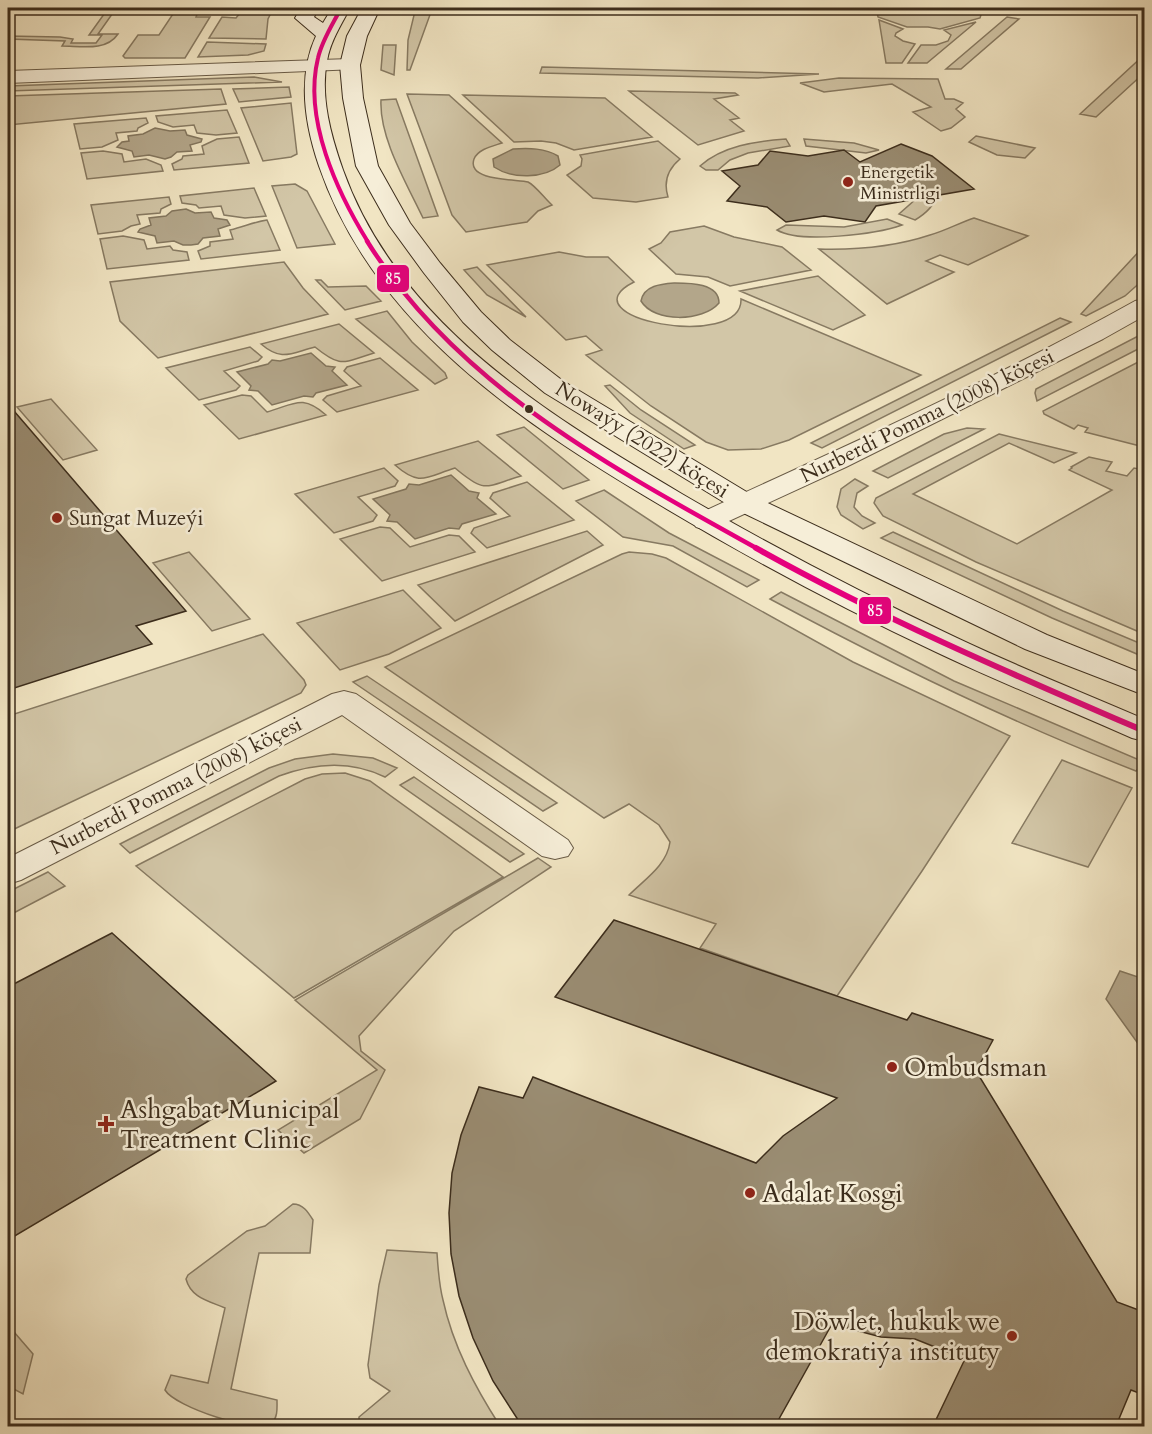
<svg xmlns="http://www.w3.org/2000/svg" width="1152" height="1434" font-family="Cardo,serif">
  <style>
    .green { fill: #d2c6a7; stroke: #877a62; stroke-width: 1.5 }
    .water { fill: #b3a68a; stroke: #83765e; stroke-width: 1.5 }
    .building { fill: #9a8d73; stroke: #3c2d1c; stroke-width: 1.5 }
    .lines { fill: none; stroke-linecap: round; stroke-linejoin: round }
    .street-casing { stroke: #695b46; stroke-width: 2 }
    .secondary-casing { stroke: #3c2d1c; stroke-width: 2 }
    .street { fill: #f6eed8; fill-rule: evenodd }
    .secondary { fill: #f6eed8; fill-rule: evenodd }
    .bus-1-far2-casing { stroke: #f6eed8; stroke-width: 7 }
    .bus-1-far1-casing { stroke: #f6eed8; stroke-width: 8 }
    .bus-1-casing { stroke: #f6eed8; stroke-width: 10 }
    .bus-1-far2 { stroke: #e5007d; stroke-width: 4 }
    .bus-1-far1 { stroke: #e5007d; stroke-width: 4.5 }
    .bus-1 { stroke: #e5007d; stroke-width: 6 }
    .poi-dot { fill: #8f2418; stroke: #f6eed8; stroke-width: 2 }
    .bus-dot { fill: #3c2d1c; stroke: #f6eed8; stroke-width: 2 }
    .labels { text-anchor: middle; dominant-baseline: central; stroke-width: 5; stroke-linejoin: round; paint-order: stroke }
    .far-poi-label { font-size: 18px; fill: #3c2d1c; stroke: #f6eed8; text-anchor: start }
    .street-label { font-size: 21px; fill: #3c2d1c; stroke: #f6eed8 }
    .poi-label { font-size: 21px; fill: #3c2d1c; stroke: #f6eed8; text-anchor: start }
    .near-poi-label { font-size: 26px; fill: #3c2d1c; stroke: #f6eed8; text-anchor: start }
    .line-badge { stroke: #f6eed8; stroke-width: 2 }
    .badge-label { font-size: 16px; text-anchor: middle; font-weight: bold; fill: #fff }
  </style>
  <rect width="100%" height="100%" fill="#f1e5c3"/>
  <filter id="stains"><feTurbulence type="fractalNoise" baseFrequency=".00333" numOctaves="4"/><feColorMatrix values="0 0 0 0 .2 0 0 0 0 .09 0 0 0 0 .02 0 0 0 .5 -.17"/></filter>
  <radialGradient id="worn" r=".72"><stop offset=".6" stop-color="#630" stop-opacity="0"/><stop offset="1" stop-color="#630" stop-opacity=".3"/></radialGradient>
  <path class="green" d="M876,8H978L983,9L980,18L940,29L928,27H907L878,17Z
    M107,10H115L98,34H118C106,52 80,46 62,46L65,41L8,39V36L60,37L73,39L71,43H96L102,35H89Z
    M154,11L198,12L196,17H210L185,58H125L123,56L138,35H159L173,14L153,13Z
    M415,11L431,12L410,70H407L408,40Z
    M240,13H271L268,19L266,39L209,38L222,17L236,18Z
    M1007,17L1019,19L961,69H946Z
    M879,20L903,29L896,33L895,36L903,41L915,44L902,63H886Z
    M976,22L927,63H908L921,45H936L948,41L951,35L944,30Z
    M207,42L266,44L264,51L248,55L198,57Z
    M383,45H396L394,75L381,70Z
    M1144,55V73L1096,117L1080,114Z
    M542,67L819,74L758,78L540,73Z
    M254,77L282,82L8,91V86Z
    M839,78L938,79L945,99H954L963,103L956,109L965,117L951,128L941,131L913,112L931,107L892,84L824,92L800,83Z
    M289,87L291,97L239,102L233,89Z
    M221,89L226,104L8,125V96Z
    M629,91L735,93L738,95L714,99L739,118L730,120L744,131L698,145Z
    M407,94L449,95L502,143C493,146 478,149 474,159C466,182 519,179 528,182C536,186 545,199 552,205L538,211L527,222L466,232L452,215Z
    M463,95L605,98L652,137L574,150L556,143L541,141L514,142Z
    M396,99L438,216L423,218C407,184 379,138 381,100Z
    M291,103L297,154L291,157L263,161L241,108Z
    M227,110L237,133L216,135L197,133L194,125L173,127L158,122L156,116Z
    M146,118L148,123L138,128L137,131L116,133L118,140L102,147L80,149L74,124Z
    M976,136L1035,148L1025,158L997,155L969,142Z
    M239,137L249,163L174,170L172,164L182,159L183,156L204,154L202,146L217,139Z
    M786,139L790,146L748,153L730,160L718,170H706L700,166C722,146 756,141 786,139Z
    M804,139L854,143L879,150L866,153L806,146Z
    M658,141L680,159C668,169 663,181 668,197L636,202L593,198L567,175L581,166L582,159L580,155Z
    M103,151L122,154L124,162L146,159L161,165L163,171L87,179L81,153Z
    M295,184L307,191L335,244L297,248L272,186Z
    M254,188L266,216L245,218L224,215L221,206L199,208L196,205L182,203L180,196Z
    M937,195C934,207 925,214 915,220L899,214L916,199Z
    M169,197L171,204L161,209L160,213L137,215L140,224L131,226L122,231L98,234L91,205Z
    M974,218L1028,236L968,265L940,255L926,261L954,272L887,304L819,249C856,250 894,247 930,235C945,231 959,223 974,218Z
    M887,219L902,225C877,234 800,244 777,230L786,225L844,227Z
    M267,220L280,250L201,259L198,251L210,246V242L233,239L230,230C244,227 253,222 267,220Z
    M704,226L734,237L782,247L811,270L730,286L708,277L676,274L649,249L661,243L670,232Z
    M123,236L144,240L147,249L170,246L173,250L187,252L189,260L107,269L100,239Z
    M1144,246V279L1125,296L1086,316L1081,314Z
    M559,252L586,257H608L634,282C562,318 743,352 741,299L921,375L789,440L761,449L728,450L706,442L651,406L586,355L602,350L586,336L566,340L487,265Z
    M284,262L303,288L328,314L158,358L120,321L110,282Z
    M477,267L526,317L487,295L464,270Z
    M818,276L865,315L833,330L740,291Z
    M316,280H321L328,287L366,286L381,301L345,310Z
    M387,311L412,342L445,373L447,378L435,384L356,319Z
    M1060,318L1071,322L822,448L811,443Z
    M339,324L374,353C343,362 342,369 315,347C291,353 282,362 261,344Z
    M1144,333V346L1037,401L1035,393L1036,389Z
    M250,347L262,357L258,361L224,371L240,386L236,390L199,400L166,368Z
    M380,358L418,390L337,412L323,400L327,396L361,386L344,371L347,367Z
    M1144,359V447L1085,432L1088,428L1078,425L1074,429L1044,414L1043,411Z
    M610,385L641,410L695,445L684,449L630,413L605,386Z
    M242,395L251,396L267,412C295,404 302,394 326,415L239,439L204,405Z
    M51,399L97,450L63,460L17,407Z
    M524,427L589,480L563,489L497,435Z
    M967,428L984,429L888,478L873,471L944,434Z
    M999,434L1076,453L1054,463L1009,443L913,494L1017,544L1112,490L1069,470L1072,468L1071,467L1089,457L1112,462L1106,471L1127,476L1134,468L1144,470V634L976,562L883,516L874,503L876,498Z
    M478,441L521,476C484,487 486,494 455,468C426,477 420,487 395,465Z
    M384,468L398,481L395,486L358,497L377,515L373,521L334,533L295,494Z
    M855,479L868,486L857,493L854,507L862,516L875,523L863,529L841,515L837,507L841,489Z
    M527,482L574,520L487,548L471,533L474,528L510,516L490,498L493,493Z
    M604,490L669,533L759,580L747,587L673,546L623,537L576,501Z
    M380,527L390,528L410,547L449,535L459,536L475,552L382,581L340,539Z
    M587,531L603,545L455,621L418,585Z
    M893,532L1063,611L1144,645V657L1052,618L881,538Z
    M189,552L250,619L212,631L153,563Z
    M629,552L652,554L666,558L853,662L1010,736L922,871L837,996L700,948L716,924L629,895C645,879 667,865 670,842L659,825L629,804L604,818L385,667L622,554Z
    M403,590L441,628L389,654L340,670L297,623Z
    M781,592L954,681L1144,762L1136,771C1010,722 889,663 770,599Z
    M263,634L304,680L306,685L301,693L8,832V716Z
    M367,676L557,803L543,811L353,682Z
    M333,754L373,758L397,768L385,777C351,760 314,763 279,776L130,853L120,844L269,768L295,759Z
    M1062,760L1132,788L1088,867L1012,843Z
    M345,773L370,781L503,877L294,998L136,866L305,779L322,774Z
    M414,777L524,854L510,862L400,785Z
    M538,858L551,867L454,931L359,1036L361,1051L385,1070L360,1119L304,1153L278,1130L377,1070L295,1000Z
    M48,872L65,886L8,916V892Z
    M293,1204C303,1204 308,1212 313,1220L310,1253H259L231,1389L277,1400C277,1408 278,1417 272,1423C256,1434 175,1407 165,1390L171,1375L208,1383L225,1308C209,1301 191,1298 186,1279L188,1275L247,1231L265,1226Z
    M387,1250L437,1253C438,1269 439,1285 443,1300C453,1346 475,1387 500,1426H359V1417L390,1391L370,1378L368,1365L379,1285Z
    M8,1325L33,1354L23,1394L8,1386Z"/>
  <path class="water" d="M155,128L170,131L185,130L187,135L202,139L201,142L190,145L192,151L177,152L171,157L165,159L149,155L134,157L132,151L117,147L122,142L129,141L128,136L143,134Z
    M513,149C529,148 545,148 558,156L560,165C544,179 512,179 494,167L493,159Z
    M186,209L195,213L211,212L214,218L227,220L230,225L218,229L220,236L203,238L198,244L191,245H183L174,241L157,243L155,236L138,232L140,229L151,225L149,218L166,216L172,211Z
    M675,283C690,283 719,283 719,303C703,322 654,323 641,301C644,285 662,284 675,283Z
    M311,353L326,366L335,367L332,371L347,385L316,393L313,397L304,396L272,405L258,391L249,390L251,386L237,372L268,364L272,360L280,361Z
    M451,475L469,491L479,493L477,498L496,514L462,524L459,529L449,528L415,539L397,522L387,521L390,515L373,499L406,489L409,484L419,485Z
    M1120,971L1144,979V1052L1106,999Z"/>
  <path class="building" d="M901,144L932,156L974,189L876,206L865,222L824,216L786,222L767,207L727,201L740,186L722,171L758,165L770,151L808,156L844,150L860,162Z
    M8,404L186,611L136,626L152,644L8,690Z
    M614,920L907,1020L912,1013L993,1040L976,1071L1117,1302L1144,1312V1395L1131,1390L1116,1426H933L965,1359L915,1339L881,1337L832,1324L775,1426H522L493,1381L473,1338L459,1296L451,1254L449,1213L452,1173L461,1135L479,1087L523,1098L533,1077L756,1163L783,1136L837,1098L555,997Z
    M112,933L276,1081L8,1240V987Z"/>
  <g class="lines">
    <g class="street-casing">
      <path id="street" d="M350,59L357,61L360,65L357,69L8,83V71Z
        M1144,299V316L1103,339L846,467L716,527L706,530L696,527L692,521L696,515C844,447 993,380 1135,301Z
        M344,691L356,694L568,840L573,848L568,856L555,859L542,856L342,715L21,880L8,884V858L332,694Z"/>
    </g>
    <g class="secondary-casing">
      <path id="secondary" d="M301,8H319L314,17L323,23L332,8H350C341,25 330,42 327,61C320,97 331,136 343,170C398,324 548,415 682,494C771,546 863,594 957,638C1018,667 1082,692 1144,719V741L1132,738C1067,709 1001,683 936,652C842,608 750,559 660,505C522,423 374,326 319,166C305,125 297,77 316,36L295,18Z
        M362,8H380L367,36L360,65L363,98L378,166L410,223L440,263L481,312L510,340L563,381L755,497L1047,635L1144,674V695L1025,649L735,509L545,393L492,350L463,322L424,273L389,225L356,166L343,98L340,65L347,36Z"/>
    </g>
    <use href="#street" class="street"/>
    <use href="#secondary" class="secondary"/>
    <g class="bus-1-far2-casing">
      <path id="bus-1-far2" d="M341,8C333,24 322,40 318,58C303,119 337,192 368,242"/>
    </g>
    <g class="bus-1-far1-casing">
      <path id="bus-1-far1" d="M367,241C457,386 614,469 758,549"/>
    </g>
    <g class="bus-1-casing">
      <path id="bus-1" d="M756,548C881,618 1012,674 1144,731"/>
    </g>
    <use href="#bus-1-far2" class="bus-1-far2"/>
    <use href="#bus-1-far1" class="bus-1-far1"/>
    <use href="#bus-1" class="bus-1"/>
  </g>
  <g class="poi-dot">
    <circle cx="848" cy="182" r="6"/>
    <circle cx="57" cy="518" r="6"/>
    <circle cx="892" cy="1067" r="6"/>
    <path d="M103 1115h6v6h6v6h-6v6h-6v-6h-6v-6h6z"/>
    <circle cx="750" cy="1193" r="6"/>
    <circle cx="1012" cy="1336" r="6"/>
  </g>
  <circle class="bus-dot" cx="529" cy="409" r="5"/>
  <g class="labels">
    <g class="far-poi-label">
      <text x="860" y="172">Energetik<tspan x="860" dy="21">Ministrligi</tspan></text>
    </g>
    <g class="street-label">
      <text transform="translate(927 416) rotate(-26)">Nurberdi Pomma (2008) köçesi</text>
      <text transform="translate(642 440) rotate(32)">Nowaýy (2022) köçesi</text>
      <text transform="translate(176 786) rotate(-27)">Nurberdi Pomma (2008) köçesi</text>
    </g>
    <g class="poi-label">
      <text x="69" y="518">Sungat Muzeýi</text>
    </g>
    <g class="near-poi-label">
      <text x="904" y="1067">Ombudsman</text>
      <text x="120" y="1109">Ashgabat Municipal<tspan x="120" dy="30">Treatment Clinic</tspan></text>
      <text x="762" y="1193">Adalat Kosgi</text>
      <text x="1000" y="1321" text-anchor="end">Döwlet, hukuk we<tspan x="1000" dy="30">demokratiýa instituty</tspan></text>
    </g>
  </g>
  <g class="line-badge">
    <rect x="376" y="264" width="34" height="29" rx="6" fill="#e5007d"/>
    <rect x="858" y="596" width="34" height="29" rx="6" fill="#e5007d"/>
  </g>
  <g class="badge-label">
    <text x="393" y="284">85</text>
    <text x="875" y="616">85</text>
  </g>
  <rect width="1152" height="1434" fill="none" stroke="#f1e5c3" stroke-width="30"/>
  <rect x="9" y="9" width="1134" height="1416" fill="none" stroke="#3c2d1c" stroke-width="3"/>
  <rect x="15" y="15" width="1122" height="1404" fill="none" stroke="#3c2d1c" stroke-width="1.5"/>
  <rect width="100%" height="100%" filter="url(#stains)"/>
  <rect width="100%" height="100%" fill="url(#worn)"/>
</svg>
